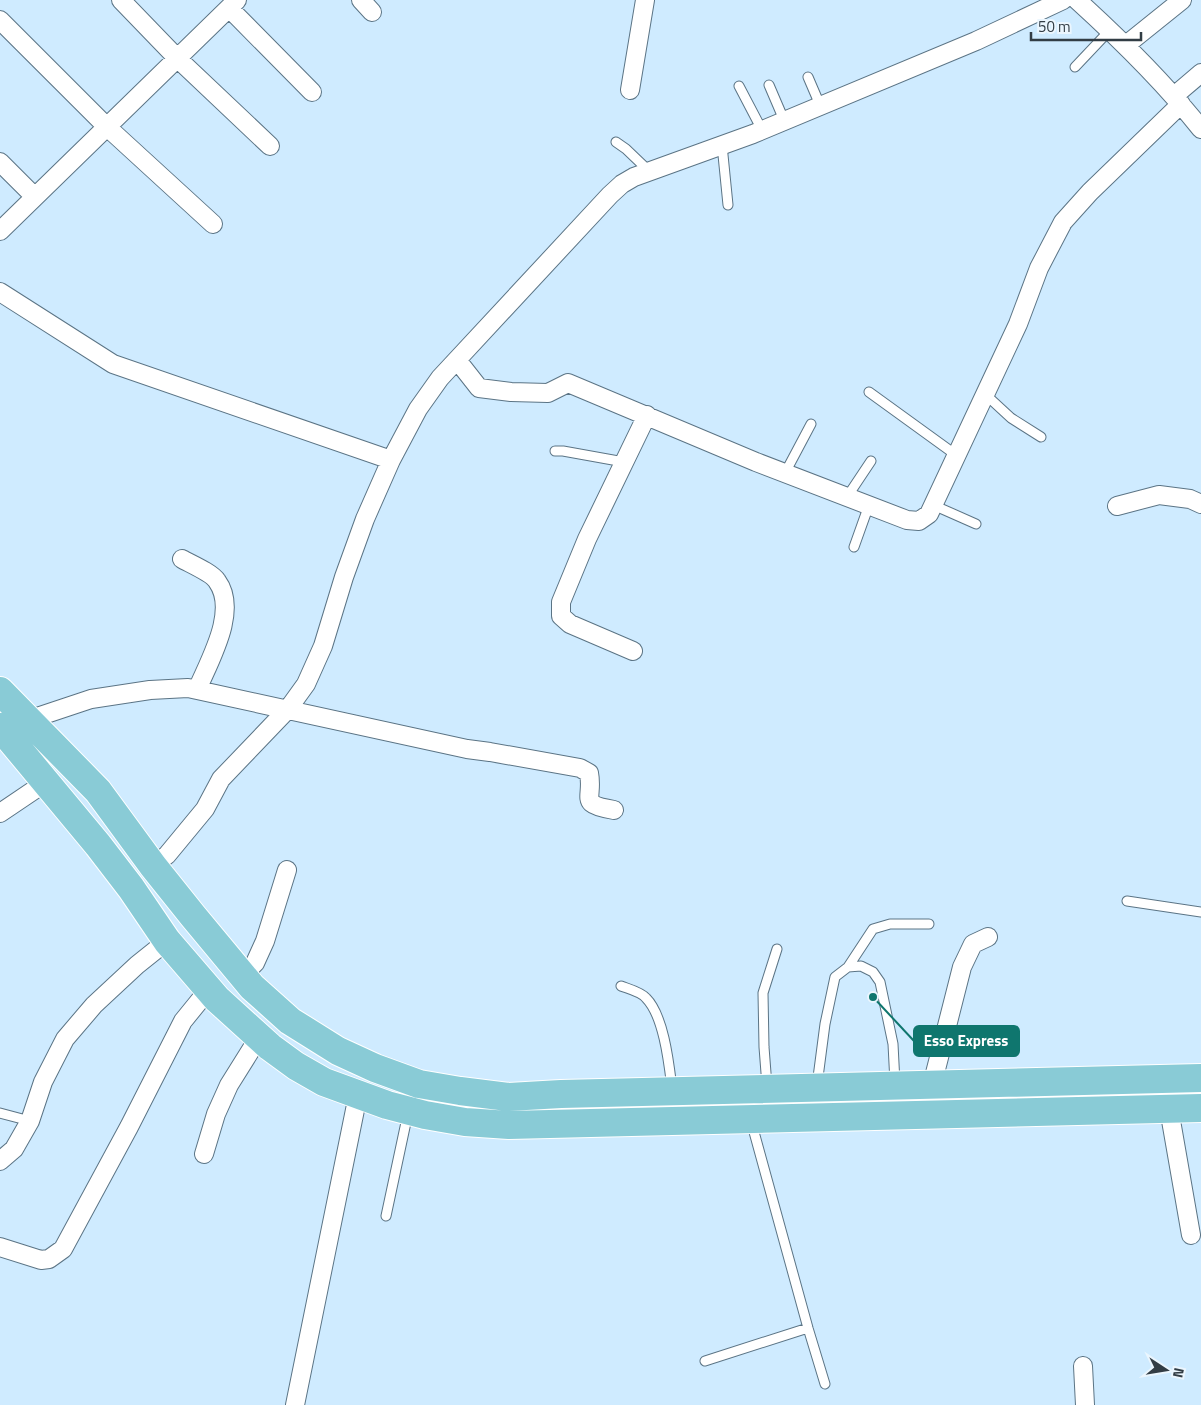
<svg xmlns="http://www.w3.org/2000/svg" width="1201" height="1405" font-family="'Titillium Web',sans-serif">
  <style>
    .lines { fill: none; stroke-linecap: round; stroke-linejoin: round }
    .lane-casing { stroke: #5b7485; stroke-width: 11 }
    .street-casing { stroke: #5b7485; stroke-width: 20 }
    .primary-casing { stroke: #fff; stroke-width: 30 }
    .lane { stroke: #fff; stroke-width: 9 }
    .street { stroke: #fff; stroke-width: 18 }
    .primary { stroke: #89cbd6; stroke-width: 28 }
    .leader { fill: none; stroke: #0f766e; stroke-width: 2 }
    .callout-dot { fill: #0f766e; stroke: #ebf6fe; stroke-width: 2 }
    .callout { fill: #0f766e; stroke: #0f766e; stroke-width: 2 }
    .callout-label { font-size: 15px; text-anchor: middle; font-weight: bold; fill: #fff }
  </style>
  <rect width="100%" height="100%" fill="#cfebff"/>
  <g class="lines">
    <g class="lane-casing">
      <path id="lane" d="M1075,67L1110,30
        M808,77L820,105
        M769,85L784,120
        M739,86L762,130
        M616,142L626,149L650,172
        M722,145L728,205
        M869,392L956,455
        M985,394L1011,418L1041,437
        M555,451H563L624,462
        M785,473L811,424
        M847,497L871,461
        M933,505L976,524
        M854,547L869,505
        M1127,901L1201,912
        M848,967L873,929L890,924H929
        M621,986C629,989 641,992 646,998C664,1016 669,1064 672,1088
        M817,1085L825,1024L835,977L848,967L861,966L873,972L880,982L893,1044L895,1083
        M767,1086L764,1047L763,993L777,949
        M0,1113L30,1121
        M751,1121L808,1328L825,1384
        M386,1216L408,1113
        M705,1361L808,1328"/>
    </g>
    <g class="street-casing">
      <path id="street" d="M121,0L177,58L270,146
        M361,0L372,12
        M1077,0C1121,40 1164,82 1201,129
        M229,8L312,92
        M0,20L106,126L213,224
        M1126,45L1182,0
        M630,90L645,0
        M1174,96L1201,73
        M0,162L35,197
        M0,231L237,0
        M0,292L113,364L391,460
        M457,360L479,388L511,392L548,393L568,383L756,462L907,520L919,521L929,514L1018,324L1039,268L1063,222L1090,192L1181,104
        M1117,506L1159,495L1190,499L1201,504
        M182,559C191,564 212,573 217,581C239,611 209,661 197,690
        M633,651L570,624L561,616V602L587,539L647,415
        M28,720L91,699L150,690L188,688L467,749L490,752L580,768L589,773C594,799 577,804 614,810
        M0,813L46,782
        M153,866L167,855L205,809L221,779L288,709L306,684L323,646L344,577L365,519L391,460L418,409L440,378L610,195L622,184L634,177L753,134L976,41L1063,0
        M242,976L255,963L265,941L287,870
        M932,1085L962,967L973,944L988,937
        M1169,1109L1191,1235
        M204,1154L216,1114L229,1085L259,1037
        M0,1161L14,1149L30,1121L43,1082L65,1039L94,1005L137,965L167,941
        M0,1247L41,1260L49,1259L63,1249L129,1127L183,1021L209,989
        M1083,1366L1085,1405
        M295,1405L358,1095"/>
    </g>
    <g class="primary-casing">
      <path id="primary" d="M0,691L98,791L153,866L193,916L252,987L290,1021L338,1051L375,1068L419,1084L460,1091L508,1097L561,1094L1201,1078
        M0,727L98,845L131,888L167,941L217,999L270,1047L296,1066L324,1082L387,1105L425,1115L465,1122L509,1125L1201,1108"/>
    </g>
    <use href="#lane" class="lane"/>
    <use href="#street" class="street"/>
    <use href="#primary" class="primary"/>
  </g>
  <path class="leader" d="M873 997L914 1041"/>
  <circle class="callout-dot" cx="873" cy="997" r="5"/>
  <rect class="callout" x="914" y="1026" width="105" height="30" rx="5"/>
  <g class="callout-label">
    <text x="966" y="1046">Esso Express</text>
  </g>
  <g transform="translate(1166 1370) rotate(102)" stroke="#ebf6fe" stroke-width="4" paint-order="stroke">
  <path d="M0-4L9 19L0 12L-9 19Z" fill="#323d45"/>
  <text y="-8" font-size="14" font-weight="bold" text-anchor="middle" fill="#323d45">N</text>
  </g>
  <path d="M1031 32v8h110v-8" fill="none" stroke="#323d45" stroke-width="2.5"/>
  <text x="1038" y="32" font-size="15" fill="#323d45" stroke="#ebf6fe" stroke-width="4" paint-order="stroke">50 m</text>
</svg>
